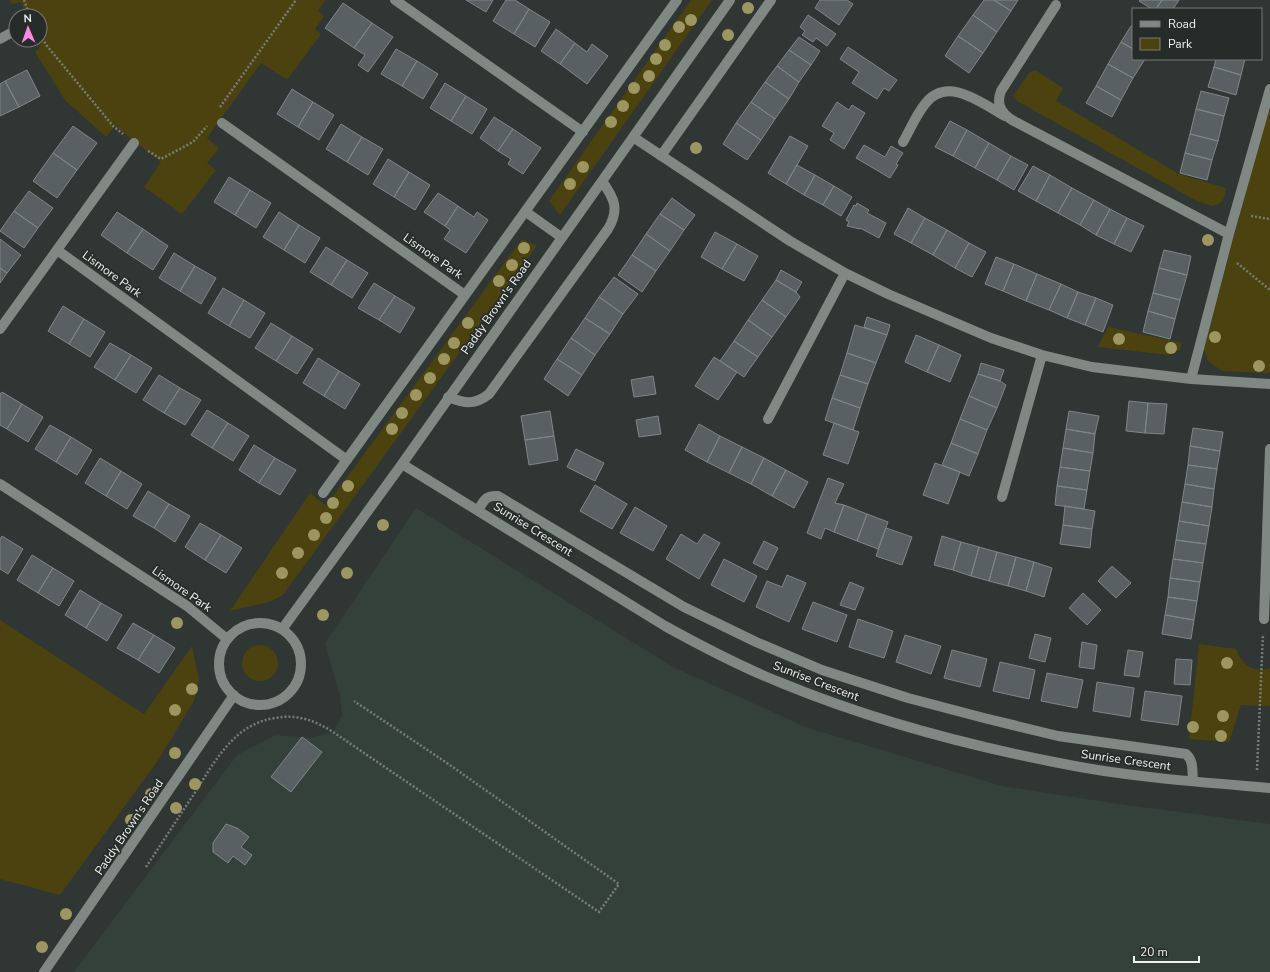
<svg xmlns="http://www.w3.org/2000/svg" width="1270" height="972" font-family="'Nunito Sans',sans-serif">
  <style>
    .built { fill: #34413b }
    .green { fill: #4b4210 }
    .building { fill: #586061; stroke: #7e8788 }
    .lines { fill: none; stroke-linecap: round; stroke-linejoin: round }
    .path { stroke: #777c79; stroke-width: 2.5; stroke-dasharray: 2 2; stroke-linecap: butt }
    .minor { stroke: #808884; stroke-width: 10 }
    .tree { fill: #9d9660 }
    .labels { text-anchor: middle; dominant-baseline: central; stroke-width: 3.5; stroke-linejoin: round; paint-order: stroke }
    .street-label { font-size: 12px; fill: #eef2f0; stroke: #262c29 }
  </style>
  <rect width="100%" height="100%" fill="#303633"/>
  <path class="built" d="M416,508L673,667L808,728L1002,786L1119,804L1270,824V972H74L237,755L276,735L310,738L333,732L342,716L340,696L325,643Z"/>
  <path class="green" d="M10,0H325L318,11L324,16L315,29L321,34L287,80L261,63L207,138L219,148L207,163L216,170L182,214L144,187L161,162L115,126L106,137L65,100L35,52L40,47L37,40H40V16H27L21,2L12,4Z
    M691,0H712L560,215L549,201Z
    M1035,70L1063,88L1056,101L1179,174L1226,188L1224,198L1219,204L1212,206L1197,201L1017,101L1014,95L1029,73Z
    M1270,109V373L1222,371L1208,361L1204,348L1265,122Z
    M522,239L537,246L283,595L269,602L230,611L310,493L326,506Z
    M1108,327L1182,343L1180,350L1169,355L1098,347Z
    M0,620L144,714L192,646L199,680L194,701L159,759L60,895L0,879Z
    M1199,644L1236,649C1241,664 1254,674 1270,668V706L1241,705L1229,742L1189,739Z
    M242 663a18 18 0 1 1 36 0a18 18 0 1 1-36 0Z"/>
  <path class="building" d="M466,0H493L486,12Z
    M506,0H515L529,9L514,34L493,21Z
    M820,0H847L853,4L839,25L815,8Z
    M984,0H994L1011,11L997,32L973,15Z
    M994,0H1018L1011,11Z
    M1140,0H1162L1156,9H1152L1139,1Z
    M1162,0H1179L1173,9H1156Z
    M343,3L372,23L354,48L325,28Z
    M529,9L550,22L535,47L514,34Z
    M808,15L836,34L827,46L816,38L813,42L802,35L805,31L800,27Z
    M973,15L997,32L983,53L958,36Z
    M372,23L393,37L368,72L358,65L365,55L354,48Z
    M1131,26L1133,27V49L1121,42Z
    M556,29L575,43L560,64L541,51Z
    M958,36L983,53L969,73L945,56Z
    M799,37L820,51L811,65L789,50Z
    M1121,42L1133,49V59H1145L1133,78L1108,64Z
    M575,43L587,52L592,44L608,56L587,84L560,64Z
    M848,47L897,80L889,91L884,88L877,99L852,83L859,72L840,59Z
    M396,49L417,61L402,86L381,74Z
    M789,50L811,65L799,82L777,66Z
    M1216,59H1245L1241,75L1214,67Z
    M417,61L438,74L423,99L402,86Z
    M1108,64L1133,78L1121,100L1096,86Z
    M777,66L799,82L789,99L765,82Z
    M1214,67L1241,75L1236,95L1208,87Z
    M27,70L40,96L19,107L5,81Z
    M5,81L19,107L0,116V84Z
    M765,82L789,99L775,119L751,102Z
    M445,83L466,96L451,121L430,108Z
    M1096,86L1121,100L1112,117L1086,103Z
    M292,89L313,102L298,127L277,114Z
    M1201,91L1229,98L1224,116L1196,109Z
    M466,96L487,109L472,134L451,121Z
    M313,102L334,115L319,140L298,127Z
    M751,102L775,119L761,140L736,123Z
    M837,102L849,110L852,105L865,113L844,149L830,140L834,133L822,126Z
    M1196,109L1224,116L1218,141L1190,134Z
    M494,117L513,129L498,151L480,138Z
    M950,121L967,130L953,156L935,147Z
    M736,123L761,140L747,160L723,144Z
    M341,124L362,137L347,162L326,149Z
    M73,126L97,143L77,170L53,153Z
    M513,129L541,148L523,174L508,164L511,159L498,151Z
    M967,130L989,143L975,168L953,156Z
    M1190,134L1218,141L1212,160L1185,153Z
    M790,136L808,146L786,184L768,173Z
    M362,137L383,149L368,175L347,162Z
    M989,143L1011,156L997,180L975,168Z
    M864,145L885,157L891,146L903,153L896,164L898,165L890,178L856,158Z
    M53,153L77,170L57,198L33,181Z
    M1185,153L1212,160L1207,180L1180,173Z
    M1011,156L1028,165L1014,190L997,180Z
    M388,159L409,172L394,197L373,184Z
    M797,165L815,175L804,195L786,184Z
    M1033,166L1050,175L1036,201L1018,191Z
    M409,172L430,185L415,210L394,197Z
    M815,175L834,186L823,205L804,195Z
    M1050,175L1072,188L1058,213L1036,201Z
    M229,177L250,190L235,215L214,202Z
    M834,186L852,197L841,216L823,205Z
    M1072,188L1094,200L1080,225L1058,213Z
    M250,190L271,203L256,228L235,215Z
    M29,191L53,208L38,228L14,211Z
    M438,193L458,206L445,226L424,212Z
    M672,198L695,215L684,230L660,214Z
    M1094,200L1110,209L1096,235L1080,225Z
    M857,203L869,210L867,213L886,223L879,238L860,228V229L847,226L849,222L846,220L854,205L856,206Z
    M458,206L474,217L477,212L488,220L466,253L444,239L450,230L445,226Z
    M908,208L925,218L911,243L894,234Z
    M1110,209L1127,218L1114,244L1096,235Z
    M14,211L38,228L24,248L0,231Z
    M117,212L143,229L127,253L101,235Z
    M279,212L299,225L284,250L263,237Z
    M660,214L684,230L670,251L646,234Z
    M925,218L947,230L933,255L911,243Z
    M1127,218L1144,226L1131,252L1114,244Z
    M299,225L320,238L305,263L284,250Z
    M143,229L168,246L153,270L127,253Z
    M947,230L969,243L955,268L933,255Z
    M715,232L737,244L722,269L701,257Z
    M646,234L670,251L656,271L632,255Z
    M0,239L21,255L7,273L0,268Z
    M969,243L986,252L972,277L955,268Z
    M737,244L758,256L744,281L722,269Z
    M326,247L347,260L331,285L310,272Z
    M1164,250L1191,256L1187,275L1159,268Z
    M174,253L195,266L180,291L159,278Z
    M632,255L656,271L642,292L618,275Z
    M996,257L1014,264L1003,291L985,284Z
    M347,260L368,273L352,298L331,285Z
    M1014,264L1037,274L1026,301L1003,291Z
    M195,266L216,278L201,304L180,291Z
    M0,268L7,273L0,283Z
    M1159,268L1187,275L1180,300L1153,293Z
    M781,270L802,282L796,292L776,280Z
    M1037,274L1061,284L1049,310L1026,301Z
    M614,277L638,294L623,314L599,297Z
    M776,280L796,292L800,297L786,317L762,300Z
    M374,283L395,296L379,320L358,308Z
    M1061,284L1078,292L1067,318L1049,310Z
    M223,288L244,300L229,326L208,313Z
    M1078,292L1096,298L1085,325L1067,318Z
    M1153,293L1180,300L1175,319L1148,311Z
    M395,296L415,308L400,333L379,320Z
    M599,297L623,314L610,334L585,318Z
    M1096,298L1113,305L1103,332L1085,325Z
    M244,300L265,313L250,338L229,326Z
    M762,300L786,317L772,337L748,320Z
    M63,306L84,319L69,344L48,331Z
    M1148,311L1175,319L1170,339L1143,332Z
    M867,317L890,325L887,335L864,327Z
    M585,318L610,334L595,355L571,338Z
    M84,319L105,332L90,357L69,344Z
    M748,320L772,337L758,357L734,341Z
    M271,323L292,336L276,361L255,348Z
    M855,325L887,335L876,363L847,353Z
    M916,335L939,345L927,372L905,362Z
    M292,336L313,349L297,374L276,361Z
    M571,338L595,355L582,375L557,359Z
    M734,341L758,357L744,377L720,361Z
    M110,343L131,355L115,380L94,367Z
    M939,345L961,355L950,382L927,372Z
    M847,353L876,363L868,384L840,375Z
    M131,355L152,368L136,393L115,380Z
    M714,357L737,372L718,400L695,386Z
    M318,358L339,371L324,396L303,383Z
    M557,359L582,375L568,396L544,379Z
    M981,363L1004,370L1000,381L978,374Z
    M339,371L360,384L345,409L324,396Z
    M978,374L1000,381L1006,385L997,408L969,396Z
    M159,375L180,388L164,413L143,400Z
    M840,375L868,384L860,408L832,398Z
    M653,376L656,394L634,397L631,380Z
    M180,388L201,400L185,425L164,413Z
    M2,392L22,404L7,429L0,425V394Z
    M969,396L997,408L987,430L960,419Z
    M832,398L860,408L853,430L825,420Z
    M1129,401L1148,403L1145,433L1126,431Z
    M1148,403L1167,404L1164,434L1145,433Z
    M22,404L43,417L28,442L7,429Z
    M207,410L228,423L212,448L191,435Z
    M550,411L554,436L525,440L521,416Z
    M1069,411L1099,416L1095,434L1066,429Z
    M658,416L661,434L639,437L636,420Z
    M960,419L987,430L978,454L951,443Z
    M228,423L249,436L233,461L212,448Z
    M834,423L859,432L848,464L823,455Z
    M699,424L720,436L707,462L685,450Z
    M50,425L71,437L56,462L35,449Z
    M1193,428L1223,432L1220,451L1190,446Z
    M1066,429L1095,434L1093,453L1063,448Z
    M554,436L558,460L529,465L525,440Z
    M720,436L742,447L729,473L707,462Z
    M71,437L92,450L77,475L56,462Z
    M951,443L978,454L969,476L942,465Z
    M254,445L275,458L259,483L239,470Z
    M1190,446L1220,451L1217,469L1188,465Z
    M742,447L764,458L751,484L729,473Z
    M1063,448L1093,453L1090,471L1060,467Z
    M576,449L604,463L595,481L567,467Z
    M100,458L121,471L106,496L85,483Z
    M275,458L296,470L280,495L259,483Z
    M764,458L786,470L772,496L751,484Z
    M935,463L960,472L948,504L923,495Z
    M1188,465L1217,469L1214,489L1185,484Z
    M1060,467L1090,471L1087,490L1057,486Z
    M786,470L808,482L794,508L772,496Z
    M121,471L142,484L127,509L106,496Z
    M828,478L844,484L835,503L844,505L834,532L825,528L821,539L807,533Z
    M1185,484L1214,489L1212,507L1182,502Z
    M595,485L627,504L612,529L580,511Z
    M1057,486L1087,490L1084,509L1055,505Z
    M148,491L169,504L154,528L133,516Z
    M1182,502L1212,507L1209,526L1179,521Z
    M169,504L190,516L175,542L154,528Z
    M844,505L867,514L857,541L834,532Z
    M1065,506L1095,511L1092,529L1063,525Z
    M635,507L667,526L653,551L620,533Z
    M867,514L888,522L878,549L857,541Z
    M1179,521L1209,526L1206,544L1176,540Z
    M200,523L221,535L205,560L185,547Z
    M1063,525L1092,529L1090,548L1060,544Z
    M886,528L912,537L902,565L876,556Z
    M681,534L697,544L704,534L720,543L699,579L666,559Z
    M221,535L242,548L226,573L205,560Z
    M2,536L23,549L8,574L0,569V539Z
    M942,536L961,542L953,570L934,565Z
    M1176,540L1206,544L1203,563L1173,559Z
    M764,541L778,548L767,570L753,563Z
    M961,542L979,547L971,576L953,570Z
    M979,547L997,552L989,581L971,576Z
    M997,552L1016,557L1008,586L989,581Z
    M32,555L53,568L38,593L17,580Z
    M1016,557L1034,562L1026,591L1008,586Z
    M724,559L757,576L744,602L711,585Z
    M1173,559L1203,563L1200,582L1170,578Z
    M1034,562L1052,568L1044,597L1026,591Z
    M1112,566L1131,583L1116,598L1098,581Z
    M53,568L74,581L59,606L38,593Z
    M787,575L806,583L789,622L756,607L767,581L782,587Z
    M1170,578L1200,582L1197,601L1168,597Z
    M850,582L864,588L855,610L840,605Z
    M80,590L101,603L86,628L65,615Z
    M1083,593L1101,610L1087,625L1069,608Z
    M1168,597L1197,601L1194,620L1165,615Z
    M813,602L847,615L837,642L802,629Z
    M101,603L122,615L107,641L86,628Z
    M1165,615L1194,620L1191,639L1162,634Z
    M858,619L893,631L884,658L849,647Z
    M133,623L154,635L138,660L117,648Z
    M1035,634L1051,638L1045,662L1029,658Z
    M154,635L175,648L159,673L138,660Z
    M905,635L941,646L931,674L896,662Z
    M1082,642L1097,645L1094,669L1079,667Z
    M952,650L987,659L980,687L944,678Z
    M1128,650L1143,652L1139,677L1124,675Z
    M1176,659L1192,660L1190,685L1174,684Z
    M1000,662L1035,670L1029,699L993,691Z
    M1047,673L1083,680L1077,708L1041,701Z
    M1097,682L1134,688L1130,717L1093,711Z
    M1145,691L1182,696L1178,725L1141,720Z
    M302,737L322,752L291,792L271,777Z
    M226,824L237,828L249,837L241,847L252,855L245,865L233,856L228,863L213,852V843Z"/>
  <g class="lines">
    <path class="path" d="M24,0L30,16
      M40,35L47,46L113,126L123,134
      M220,107L296,0
      M148,151L161,159L193,142L207,126
      M1251,216L1270,219
      M1237,263L1270,290
      M1257,770L1263,634
      M146,867C162,843 178,818 194,794C215,761 234,724 275,718C297,714 314,720 333,732L599,912L619,884L447,763L354,701"/>
    <path class="minor" d="M395,0L583,132
      M1056,5L1001,91C996,104 1001,113 1012,120L1229,234
      M0,39L16,30
      M222,123L465,295
      M633,137L790,241L845,273L888,294L991,338L1042,355L1092,367L1191,379L1270,384
      M903,142C910,130 916,115 925,104C947,75 981,103 1005,116
      M661,156L771,0
      M526,212L561,237
      M57,250L347,460
      M0,329L134,143
      M1191,379L1229,234L1270,89
      M448,397C464,403 474,406 489,394L608,229C620,209 614,198 602,181
      M768,419L845,273
      M402,464L665,626C703,647 743,668 784,684C872,720 966,745 1059,763C1128,777 1199,782 1270,788
      M0,484L187,606L227,639
      M323,493L677,0
      M1002,497L1042,355
      M478,510C484,501 485,495 498,496L684,607L756,642L822,670L908,698L984,718L1058,736L1186,754C1194,761 1192,771 1193,781
      M1264,619L1270,449
      M219 664a41 41 0 1 1 82 0a41 41 0 1 1-82 0Z
      M283,628L402,464L730,0
      M44,972L234,695"/>
  </g>
  <g class="tree">
    <circle cx="748" cy="8" r="6"/>
    <circle cx="691" cy="20" r="6"/>
    <circle cx="679" cy="27" r="6"/>
    <circle cx="728" cy="35" r="6"/>
    <circle cx="665" cy="45" r="6"/>
    <circle cx="656" cy="59" r="6"/>
    <circle cx="649" cy="76" r="6"/>
    <circle cx="634" cy="88" r="6"/>
    <circle cx="623" cy="106" r="6"/>
    <circle cx="611" cy="122" r="6"/>
    <circle cx="696" cy="148" r="6"/>
    <circle cx="583" cy="167" r="6"/>
    <circle cx="570" cy="184" r="6"/>
    <circle cx="1208" cy="240" r="6"/>
    <circle cx="524" cy="248" r="6"/>
    <circle cx="512" cy="265" r="6"/>
    <circle cx="499" cy="281" r="6"/>
    <circle cx="468" cy="323" r="6"/>
    <circle cx="1215" cy="337" r="6"/>
    <circle cx="1119" cy="339" r="6"/>
    <circle cx="454" cy="343" r="6"/>
    <circle cx="1171" cy="348" r="6"/>
    <circle cx="444" cy="359" r="6"/>
    <circle cx="1259" cy="366" r="6"/>
    <circle cx="430" cy="378" r="6"/>
    <circle cx="416" cy="395" r="6"/>
    <circle cx="402" cy="413" r="6"/>
    <circle cx="392" cy="429" r="6"/>
    <circle cx="348" cy="486" r="6"/>
    <circle cx="333" cy="503" r="6"/>
    <circle cx="326" cy="518" r="6"/>
    <circle cx="383" cy="525" r="6"/>
    <circle cx="314" cy="535" r="6"/>
    <circle cx="298" cy="553" r="6"/>
    <circle cx="282" cy="573" r="6"/>
    <circle cx="347" cy="573" r="6"/>
    <circle cx="323" cy="615" r="6"/>
    <circle cx="177" cy="623" r="6"/>
    <circle cx="1227" cy="663" r="6"/>
    <circle cx="192" cy="689" r="6"/>
    <circle cx="175" cy="710" r="6"/>
    <circle cx="1223" cy="716" r="6"/>
    <circle cx="1193" cy="727" r="6"/>
    <circle cx="1221" cy="736" r="6"/>
    <circle cx="175" cy="753" r="6"/>
    <circle cx="195" cy="784" r="6"/>
    <circle cx="151" cy="794" r="6"/>
    <circle cx="176" cy="808" r="6"/>
    <circle cx="131" cy="820" r="6"/>
    <circle cx="66" cy="914" r="6"/>
    <circle cx="42" cy="947" r="6"/>
  </g>
  <g class="labels">
    <g class="street-label">
      <text transform="translate(433 256) rotate(35)">Lismore Park</text>
      <text transform="translate(112 274) rotate(36)">Lismore Park</text>
      <text transform="translate(496 307) rotate(-55)">Paddy Brown's Road</text>
      <text transform="translate(533 529) rotate(32)">Sunrise Crescent</text>
      <text transform="translate(182 589) rotate(35)">Lismore Park</text>
      <text transform="translate(816 681) rotate(21)">Sunrise Crescent</text>
      <text transform="translate(1126 760) rotate(8)">Sunrise Crescent</text>
      <text transform="translate(129 827) rotate(-56)">Paddy Brown's Road</text>
    </g>
  </g>
  <rect x="1132" y="8" width="130" height="52" fill="#262c29" stroke="#767b79"/>
  <rect x="1140" y="21" width="20" height="6" fill="#808884" stroke="#767b79"/>
  <text x="1168" y="28" font-size="12" fill="#eef2f0">Road</text>
  <rect x="1140" y="38" width="20" height="12" fill="#4b4210" stroke="#767b79"/>
  <text x="1168" y="48" font-size="12" fill="#eef2f0">Park</text>
  <g transform="translate(28 28) rotate(358)"><circle r="19" fill="#262c29" stroke="#767b79"/>
  <path d="M0-3L7 15L0 10L-7 15Z" fill="#fc86e3"/>
  <text y="-6" font-size="11" font-weight="bold" text-anchor="middle" fill="#eef2f0">N</text>
  </g>
  <path d="M1134 956v6h65v-6" fill="none" stroke="#eef2f0" stroke-width="2"/>
  <text x="1140" y="956" font-size="12" fill="#eef2f0" stroke="#262c29" stroke-width="3" paint-order="stroke">20 m</text>
</svg>
